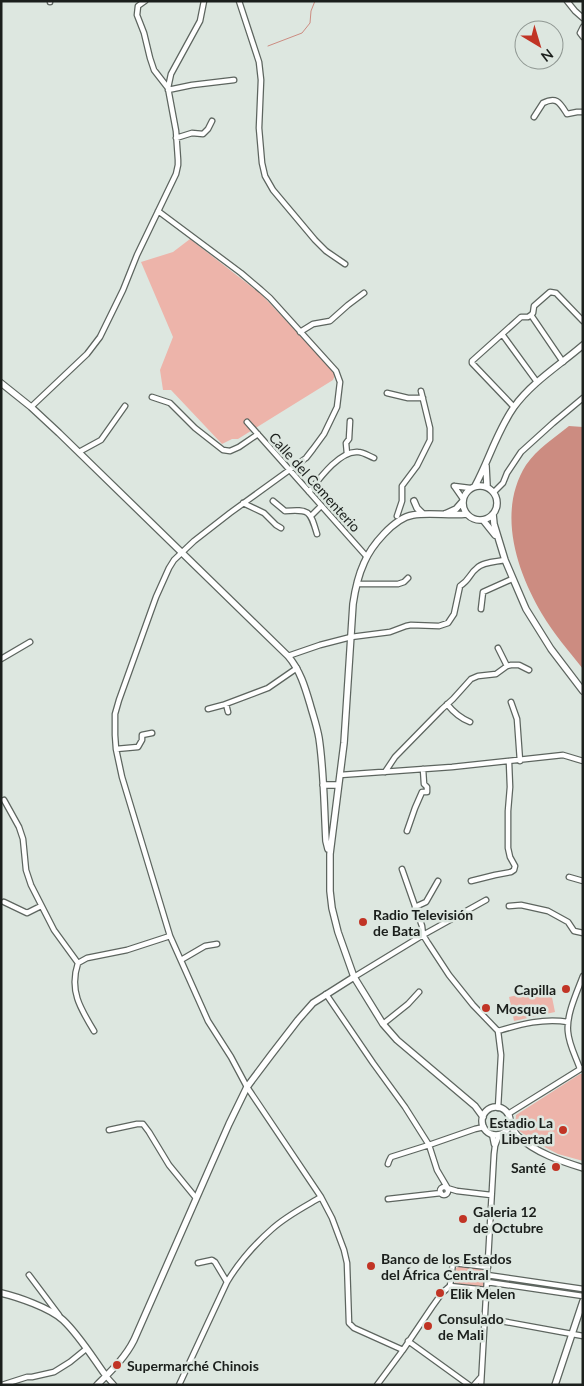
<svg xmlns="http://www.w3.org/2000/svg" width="584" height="1386" font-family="Lato,sans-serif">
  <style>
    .green { fill: #edb4aa }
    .water { fill: #cc8c81 }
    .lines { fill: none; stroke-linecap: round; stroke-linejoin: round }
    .stream { stroke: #cc8c81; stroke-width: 1 }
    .minor-casing { stroke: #5d655f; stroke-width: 7 }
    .major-casing { stroke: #5d655f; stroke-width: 8 }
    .minor { stroke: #fff; stroke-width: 4.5 }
    .major { stroke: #fff; stroke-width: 5.5 }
    .poi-dot { fill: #c13425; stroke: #dde7e0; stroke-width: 2 }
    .labels { text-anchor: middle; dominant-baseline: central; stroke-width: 5; stroke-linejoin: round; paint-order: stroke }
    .street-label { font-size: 14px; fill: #1b1f1c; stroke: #dde7e0 }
    .poi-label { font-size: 14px; font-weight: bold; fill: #1b1f1c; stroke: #dde7e0; text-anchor: start }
  </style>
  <rect width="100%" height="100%" fill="#dde7e0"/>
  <path class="green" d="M190,239L261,294L327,364L335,375L333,380L238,439H232L222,444L171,390H163L160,370L173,337L141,262L173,252Z
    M550,987L555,1012L514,1021L509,997Z
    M580,1074H583V1161L558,1154L537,1143L515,1128L516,1115Z
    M460,1266L481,1268L485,1273L484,1285L480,1288L456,1285L454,1281L456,1268Z"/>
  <path class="water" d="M569,426L583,427V669C569,651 553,633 542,614C516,570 497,511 526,465C537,449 554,438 569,426Z"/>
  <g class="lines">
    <path class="stream" d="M268,46L302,33L310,23L311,11L315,1"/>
    <g class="minor-casing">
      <path id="minor" d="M145,1L138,6L137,15L144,33L150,58L154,70L168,88
        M239,1L259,62L261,80L259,128L262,163L265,176L273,190L315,240L326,251L345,264
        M567,1L575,11L583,18
        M50,2V1
        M583,27L580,33L583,37
        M168,90L192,85L234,80
        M534,117L543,103C557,96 560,103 567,114L577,112H583
        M176,138L192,133L203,134L208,129L212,121
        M158,211L241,273L261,290L270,298L336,371L340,382L337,407L324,434L313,449L306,458L230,513L194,541L174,560L169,568L156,597L119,700L115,714V735L116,749L122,777L170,936L208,1021L231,1057L247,1087L321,1197L332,1218L344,1250L347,1263L349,1323L354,1328L403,1350
        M531,315L533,313L534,306L550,292L556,293L583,321
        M531,315L563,362
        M300,332L313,324L330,321L348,305L364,293
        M502,334L537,382
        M387,393L408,398H423
        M152,397L170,403L195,428L223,450L230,451L239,447L258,434
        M31,407L87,354L100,337L123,290L137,255L176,174L178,165V160L176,131L168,88L171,74L200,21L204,1
        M514,407L472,363V361L521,317H528L531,315
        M247,422L367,557
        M79,452L101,440L125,406
        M347,454L346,443L349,439L350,421
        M454,486L470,488
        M454,486L463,499
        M309,492C319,479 340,450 358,452C363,452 369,456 374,458
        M494,492L503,483L507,473L521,452L553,423L583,398
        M273,501L285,511C310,509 310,511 317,534
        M243,503L264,513L276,525L281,528
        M311,516L321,506
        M397,516L402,501V486L417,466L430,440V428L421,391
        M357,584H398L404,582L408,578
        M481,609L483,592L512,579
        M498,648L507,666
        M288,656L320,645L351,637L390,632L406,626L411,625L439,626L448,623L454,614L460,586C470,580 469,574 477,568C483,562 496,562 505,560
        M1,659L30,642
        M511,702L517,719L520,761
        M226,704L228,712
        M447,704C454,713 460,718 470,722
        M208,709L223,705L268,688L297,668
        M116,749L138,747L142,740V735L152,733
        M385,772L395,757L442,709L453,699L471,679L478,676L496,674L507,666L511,665H519L529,670
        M340,775L452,767L563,755L583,761
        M4,800L19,827L23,839L26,870L31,885L54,930L78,963
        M407,831L415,808L422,792H427V787L424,784L423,769
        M402,869L422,926L423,935L428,943L449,975L473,1005L498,1031L501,1055L498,1108
        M569,877L583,881
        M471,881L495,875L511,872L514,870L515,866L510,857L508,848V811L510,787L509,762
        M4,902L27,913L41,906
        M509,906L521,905L548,911L568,922L574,931L583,933
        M415,907L426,902L438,881
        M181,960L205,946L217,944
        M354,977L423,935L486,900
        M326,994L373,1063L405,1107L429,1145L475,1129L484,1127
        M383,1024L408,1004L419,992
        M94,1031C80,1008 69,990 78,963L87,958L127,950L170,936
        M498,1031C521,1024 544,1018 568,1022
        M580,1069C576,1057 569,1045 568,1032C566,1015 577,992 583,976
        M508,1114L582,1068
        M109,1130L137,1124H143L149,1132L169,1165L196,1198
        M492,1134L494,1144
        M388,1164L389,1161L391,1157L429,1145L437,1170L447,1187
        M440 1191a4 4 0 1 1 8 0a4 4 0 1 1-8 0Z
        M447,1188L457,1191L491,1195
        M388,1199L441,1193
        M198,1263L212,1260L215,1262L227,1282
        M29,1275L59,1315
        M487,1275L583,1289
        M487,1282L583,1296
        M450,1286L487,1290
        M485,1318L583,1336
        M408,1341L469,1385
        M106,1376L114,1385
        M2,1385L27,1377H32L54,1372L70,1362L86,1349
        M179,1385L227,1282C239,1262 255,1244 272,1229C286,1216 304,1207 321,1197
        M377,1385L403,1350L432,1307L442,1293L450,1286L453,1263L488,1267
        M474,1385L481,1377
        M481,1385L494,1154L495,1146L499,1135"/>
    </g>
    <g class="major-casing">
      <path id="major" d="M1,383L31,407L59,433L288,656C300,670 305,687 310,704C313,715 317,726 319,738C324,771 324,806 326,841L328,849
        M486,466L487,486
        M463 503a17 17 0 1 1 34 0a17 17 0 1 1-34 0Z
        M475,486C489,460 497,431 514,407C532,382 560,365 583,345
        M414,501L417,508L423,514
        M445,514L456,509L463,501
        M467,514C449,516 430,512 413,515C394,518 371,546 364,563C358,576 355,590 353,604L344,743L330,854V891L332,908L338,932L354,977L383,1024L397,1040L475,1106L483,1117
        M493,514L494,524L505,560L526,609L551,649L583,691
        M483,520L495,535
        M323,785H338
        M482 1121a14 14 0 1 1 28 0a14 14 0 1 1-28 0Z
        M510,1124C513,1129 515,1134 519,1137C536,1153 561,1161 583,1168
        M1,1293C18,1297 50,1308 63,1320C79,1335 93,1358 106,1376
        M97,1385C111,1371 125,1358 134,1340L229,1124L247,1087L271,1055L298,1020L313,1003L354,977
        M555,1385L583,1301"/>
    </g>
    <use href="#minor" class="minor"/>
    <use href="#major" class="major"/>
  </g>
  <g class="poi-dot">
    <circle cx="363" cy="922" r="5"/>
    <circle cx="566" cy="989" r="5"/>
    <circle cx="486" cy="1008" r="5"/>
    <circle cx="563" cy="1130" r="5"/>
    <circle cx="556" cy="1167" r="5"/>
    <circle cx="463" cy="1219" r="5"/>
    <circle cx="371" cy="1266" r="5"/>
    <circle cx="440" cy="1293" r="5"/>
    <circle cx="428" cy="1326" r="5"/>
    <circle cx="117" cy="1365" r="5"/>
  </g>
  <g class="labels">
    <g class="street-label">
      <text transform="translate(315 482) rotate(48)">Calle del Cementerio</text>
    </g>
    <g class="poi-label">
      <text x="373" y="914">Radio Televisión<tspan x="373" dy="16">de Bata</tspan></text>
      <text x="556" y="989" text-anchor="end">Capilla</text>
      <text x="496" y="1008">Mosque</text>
      <text x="553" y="1122" text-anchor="end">Estadio La<tspan x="553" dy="16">Libertad</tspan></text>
      <text x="546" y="1167" text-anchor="end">Santé</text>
      <text x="473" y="1211">Galeria 12<tspan x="473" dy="16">de Octubre</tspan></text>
      <text x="381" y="1258">Banco de los Estados<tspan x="381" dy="16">del África Central</tspan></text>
      <text x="450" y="1293">Elik Melen</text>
      <text x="438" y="1318">Consulado<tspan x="438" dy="16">de Mali</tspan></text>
      <text x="127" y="1365">Supermarché Chinois</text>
    </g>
  </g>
  <rect width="584" height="1386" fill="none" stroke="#1b1f1c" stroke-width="5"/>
  <g transform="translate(539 45) rotate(142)"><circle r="24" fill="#dde7e0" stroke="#8f9792"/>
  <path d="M0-4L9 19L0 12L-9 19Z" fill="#c13425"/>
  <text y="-8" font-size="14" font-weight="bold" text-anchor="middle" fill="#1b1f1c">N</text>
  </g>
</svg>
